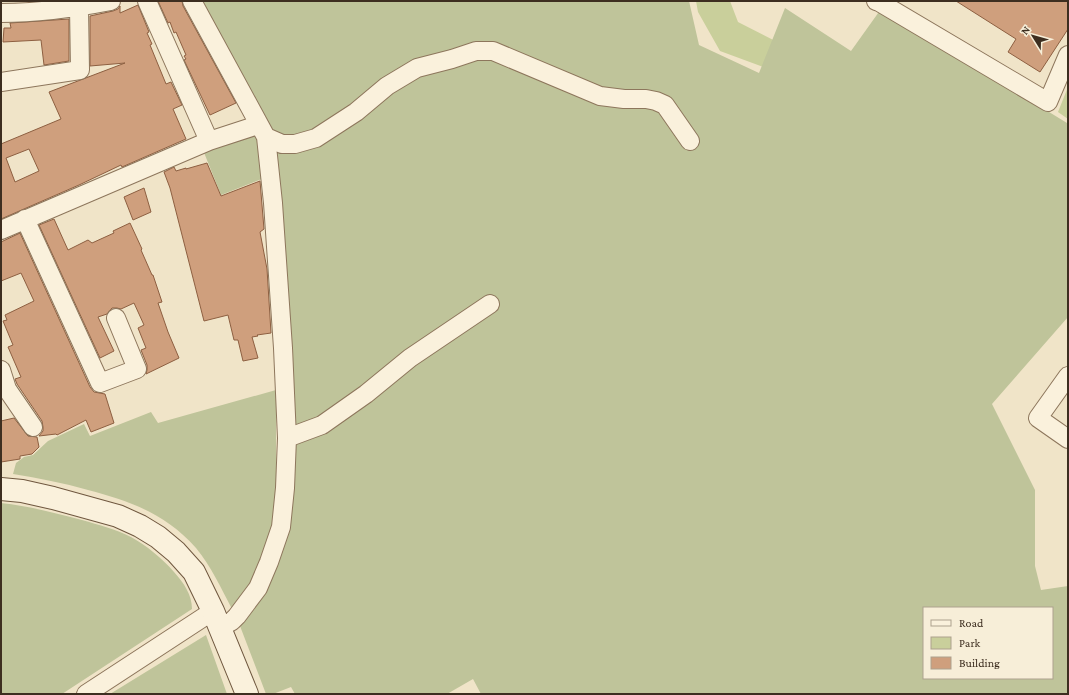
<svg xmlns="http://www.w3.org/2000/svg" width="1069" height="695" font-family="'Crimson Pro',serif">
  <style>
    .green { fill: #c9cf9b }
    .cemetery { fill: #bfc49a; fill-rule: evenodd }
    .building { fill: #cf9f7d; stroke: #8d5f41; fill-rule: evenodd }
    .lines { fill: none; stroke-linecap: round; stroke-linejoin: round }
    .street-casing { stroke: #8d765c; stroke-width: 20 }
    .secondary-casing { stroke: #6f573f; stroke-width: 24 }
    .street { stroke: #faf1dc; stroke-width: 18 }
    .secondary { stroke: #faf1dc; stroke-width: 22 }
  </style>
  <rect width="100%" height="100%" fill="#f0e4c8"/>
  <path class="green" d="M696,1H730L738,22L787,47L798,80L720,51L698,12Z
    M1068,87V119L1058,112Z"/>
  <path class="cemetery" d="M199,1H689L699,45L759,73L785,8L851,51L881,9L1067,123L1068,125V317L992,404L1035,490V566L1041,590L1068,586V692L1066,694H481L473,679L447,694H295L291,687L273,694H266L240,626L275,567L286,525L272,143ZM924,608H1052V678H924Z
    M253,131L260,137L267,177L221,195L203,150Z
    M276,390V503L268,547L252,582L232,609C221,588 211,566 196,548C166,514 130,501 88,490C63,483 39,478 13,474L16,463L24,457L33,455L48,441L84,424L90,436L151,412L158,423Z
    M1,503C29,506 55,513 82,520C99,525 116,529 131,537C147,546 162,558 174,572C184,583 192,595 192,609L62,694H1Z
    M206,635L227,694H110Z"/>
  <path class="building" d="M158,1H182L183,6L236,103L210,115L184,60L186,59L184,56L186,55L176,32L174,33L170,22L168,23Z
    M956,1H1068V29L1040,72L1008,52L1016,39Z
    M138,5L149,32L147,33L152,44L150,45L166,84L171,82L182,105L173,109L186,139L122,167L121,165L79,185L1,219V144L61,119L49,92L125,63L90,66V16L113,11L118,9L120,6V13ZM29,149L39,171L15,182L6,158Z
    M69,19V61L44,65L41,40L3,42L4,28H11L10,23Z
    M207,163L221,196L260,181L264,229L260,232L267,269L271,333L257,335L258,336L252,337L258,358L243,361L238,340H234L228,315L204,321L170,188L164,172L174,167L176,171L186,168V169Z
    M144,188L151,212L133,220L124,197Z
    M54,219L68,250L88,240L92,243L114,233L113,231L130,223L142,249L141,250L152,275H153L162,302L158,303L168,332L179,358L146,374L147,370V365L141,350L146,348L138,328L144,325L134,303L121,309L117,308H112L107,314L98,317L114,351L100,358L39,225Z
    M20,233L90,387L94,392L105,394L114,423L91,432L86,420L57,435L56,434L39,436L43,431V427L42,421L17,384L15,379L21,377L8,347L13,345L3,321L7,320L5,315L34,301L21,273L1,281V242Z
    M14,418L28,436L37,437L39,447L32,454L20,456V459L1,462V421Z"/>
  <g class="lines">
    <g class="street-casing">
      <path id="street" d="M147,1L209,141
        M192,1L266,137L273,203L283,348L287,438L285,488L281,527L269,562L258,588L237,616L232,621L220,628
        M876,1L879,2L1048,102L1068,55
        M1,13C38,13 75,8 111,1
        M1,82L80,70L79,7
        M266,137L282,144H295L316,138L356,112L387,86L417,68L452,59L476,51H493L600,96L624,99H646L656,101L665,105L690,141
        M25,219L100,383L137,369L116,318
        M1,230L209,141L258,125
        M1,370L7,389L33,427
        M1068,376L1038,418L1068,439
        M287,438L322,425L366,394L410,358L490,304
        M86,694L213,611"/>
    </g>
    <g class="secondary-casing">
      <path id="secondary" d="M1,489L22,491L53,498L118,516L140,526L158,537L176,552L194,572L213,611L247,694"/>
    </g>
    <use href="#street" class="street"/>
    <use href="#secondary" class="secondary"/>
  </g>
  <rect width="1069" height="695" fill="none" stroke="#3d2e20" stroke-width="4"/>
  <rect x="923" y="607" width="130" height="72" fill="#f7eed8" stroke="#ada18e"/>
  <rect x="931" y="620" width="20" height="6" fill="#faf1dc" stroke="#ada18e"/>
  <text x="959" y="627" font-size="12" fill="#3d2e20">Road</text>
  <rect x="931" y="637" width="20" height="12" fill="#c9cf9b" stroke="#ada18e"/>
  <text x="959" y="647" font-size="12" fill="#3d2e20">Park</text>
  <rect x="931" y="657" width="20" height="12" fill="#cf9f7d" stroke="#ada18e"/>
  <text x="959" y="667" font-size="12" fill="#3d2e20">Building</text>
  <g transform="translate(1033 36) rotate(307)" stroke="#f7eed8" stroke-width="3" paint-order="stroke">
  <path d="M0-3L7 15L0 10L-7 15Z" fill="#3d2e20"/>
  <text y="-6" font-size="11" font-weight="bold" text-anchor="middle" fill="#3d2e20">N</text>
  </g>
</svg>
